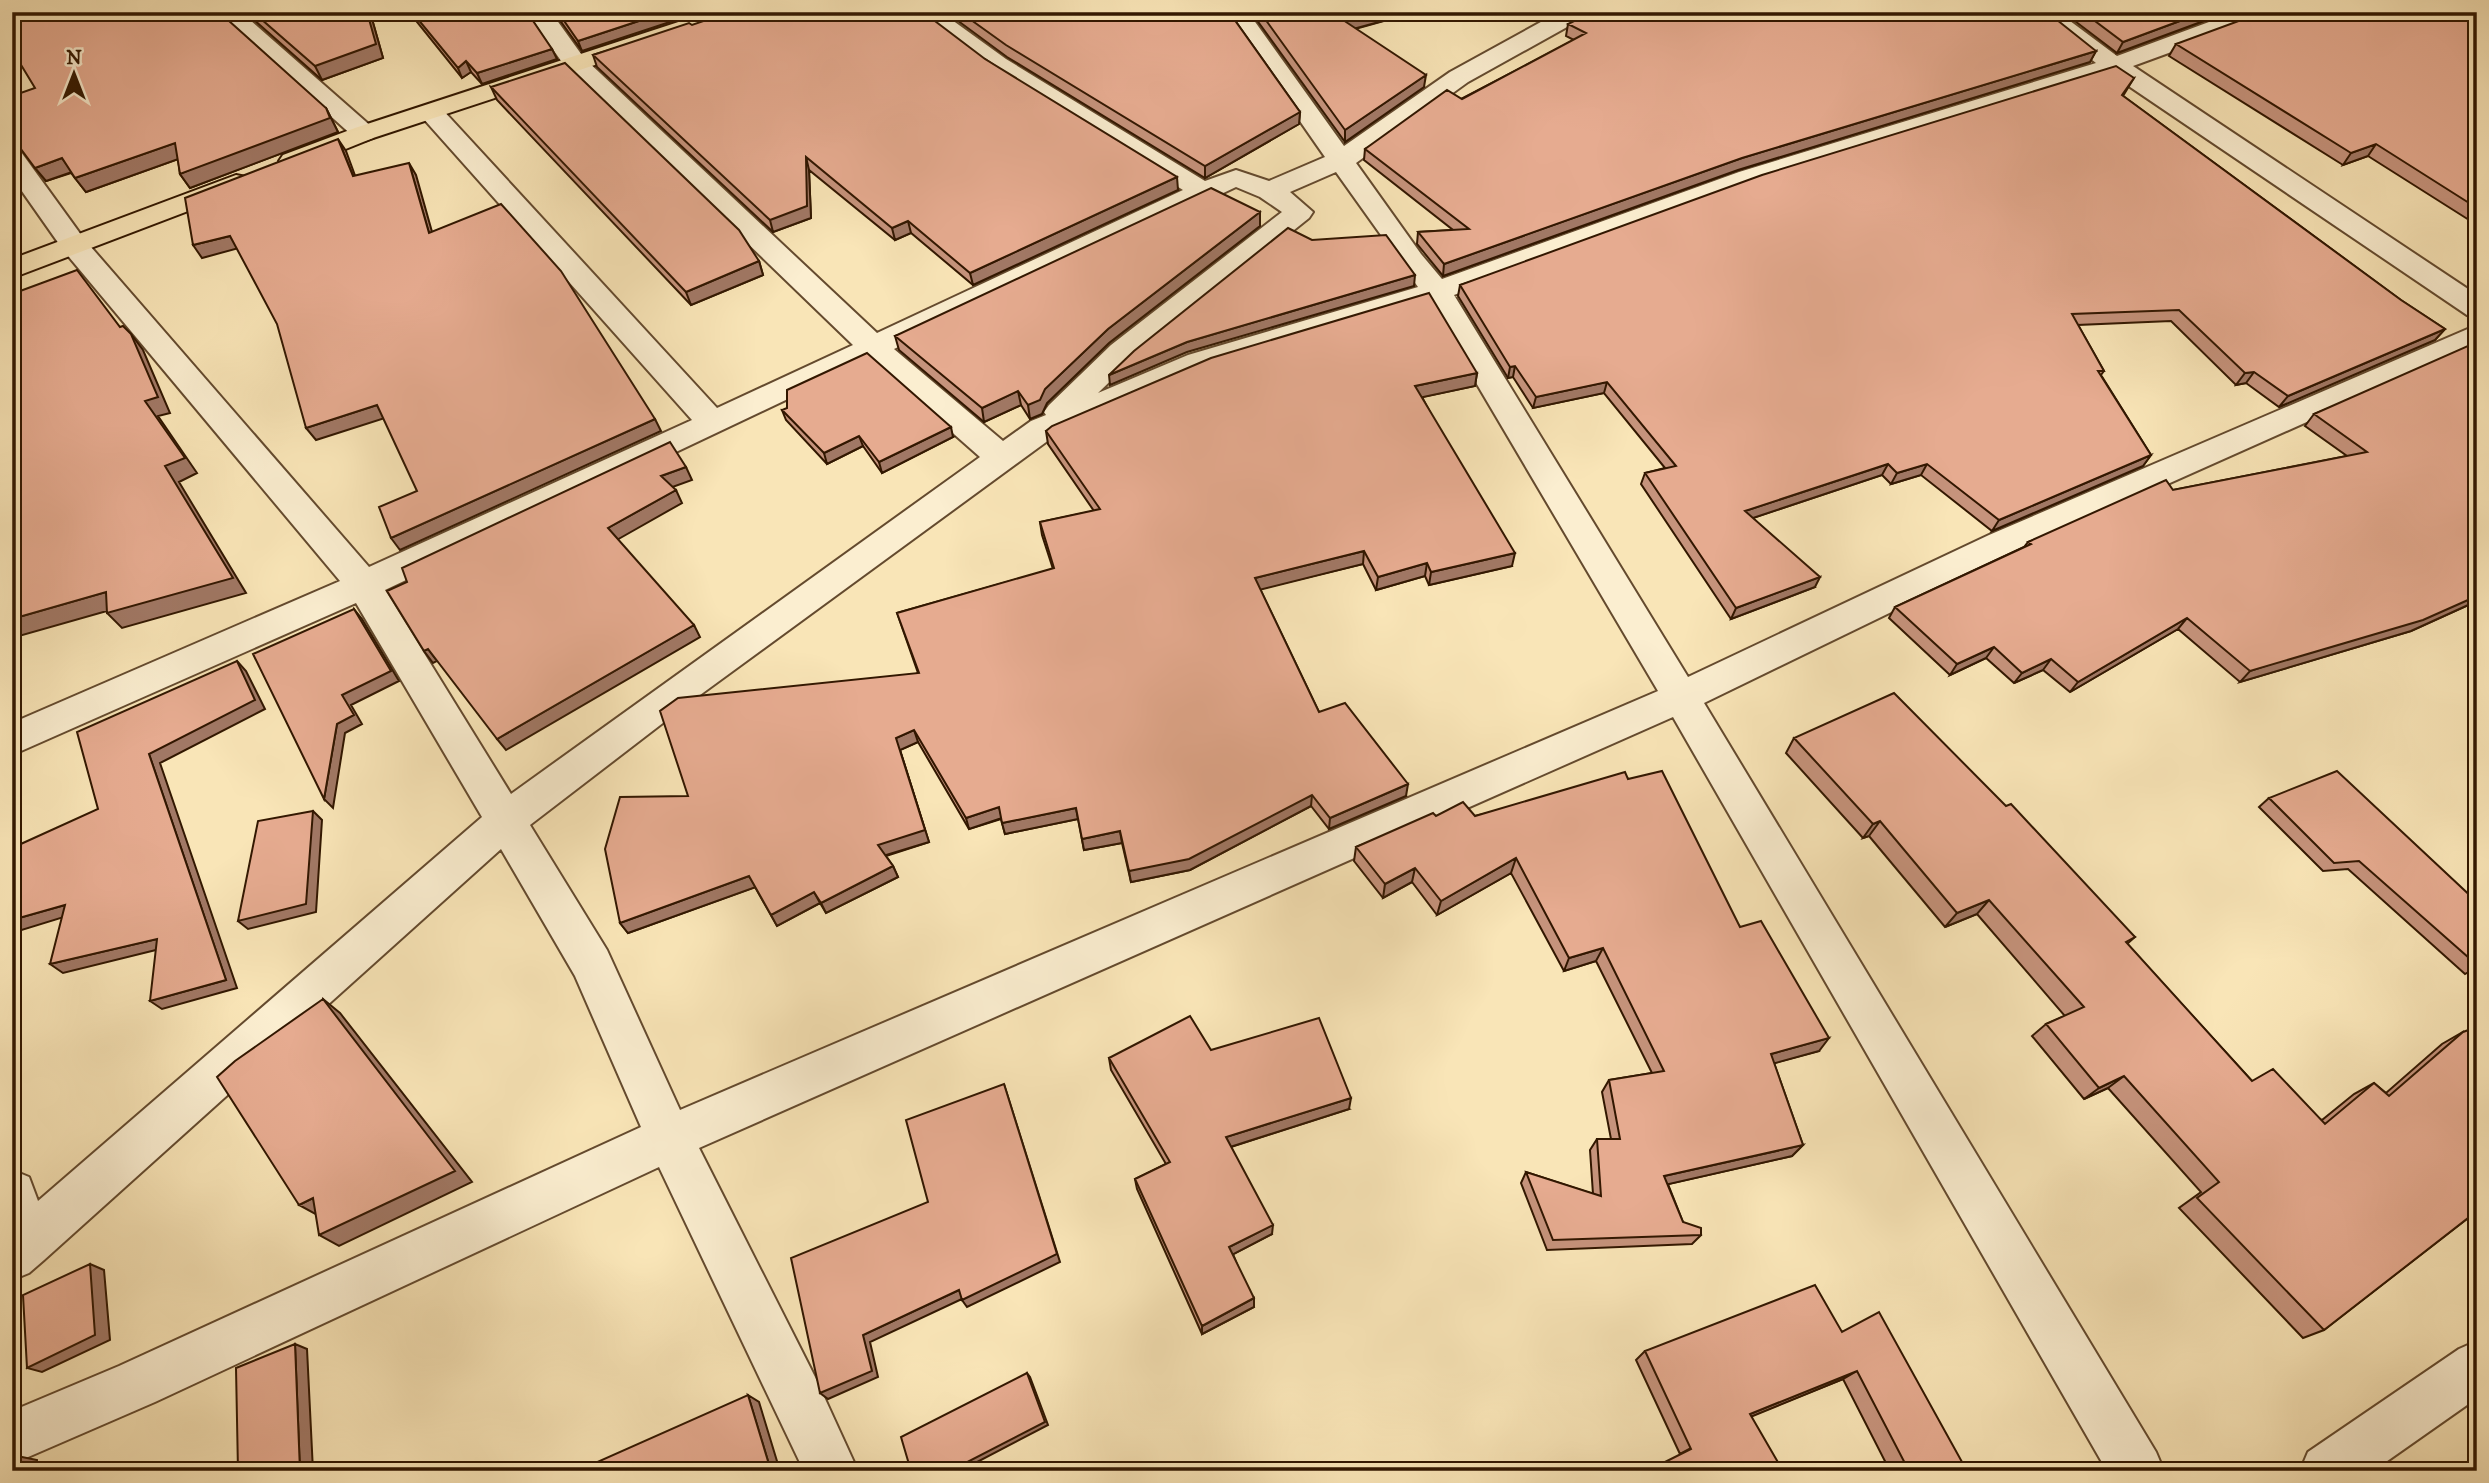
<svg xmlns="http://www.w3.org/2000/svg" width="2489" height="1483" font-family="'IM FELL DW Pica',serif">
  <style>
    .lines { fill: none; stroke-linecap: round; stroke-linejoin: round }
    .street-casing { stroke: #644a2e; stroke-width: 4 }
    .highway-casing { stroke: #321700; stroke-width: 4 }
    .street { fill: #fbeed0; fill-rule: evenodd }
    .highway { fill: #f9e5b7; fill-rule: evenodd }
    .wall { fill: #c6937c; stroke: #321700; stroke-width: 2 }
    .shaded-wall { fill: #a17865; stroke: #321700; stroke-width: 2 }
    .building { fill: #e6ab90; stroke: #321700; stroke-width: 2 }
  </style>
  <rect width="100%" height="100%" fill="#f9e5b7"/>
  <filter id="stains"><feTurbulence type="fractalNoise" baseFrequency=".00286" numOctaves="4"/><feColorMatrix values="0 0 0 0 .2 0 0 0 0 .09 0 0 0 0 .02 0 0 0 .5 -.17"/></filter>
  <radialGradient id="worn" r=".72"><stop offset=".6" stop-color="#630" stop-opacity="0"/><stop offset="1" stop-color="#630" stop-opacity=".3"/></radialGradient>
  <g class="lines">
    <g class="street-casing">
      <path id="street" d="M215,12H241L373,128L377,133L373,138L364,141L355,138Z
        M527,12H551L584,58L877,333L1183,190L988,69L914,12H941L1006,59L1205,181L1236,170L1269,181L1325,157L1224,12H1248L1344,146L1450,72L1559,12H1589L1585,17L1468,82L1356,163L1421,254L1442,279L1739,172L2096,63L2031,12H2058L2117,56L2236,12H2271L2267,17L2133,66L2477,295V318L2467,315L2111,74L1757,184L1454,295L1688,677L1989,535L2477,325V346L2013,553L1704,703L2156,1452L2164,1471H2107L1673,717L699,1148L815,1377L858,1471H804L659,1167L155,1402L12,1464V1411L119,1366L641,1127L575,976L501,849L44,1260L29,1273L12,1280V1170L29,1177L38,1201L482,817L356,603L12,755V723L340,581L64,251L12,177V150L21,152L84,239L369,567L692,420L422,117L418,112L422,107L431,104L440,107L717,408L853,345L566,68ZM1336,172L1418,287L1188,355L1098,393L1133,359L1309,218L1313,212L1290,192ZM1236,187L1260,197L1282,212L1111,345L1049,405L1044,412L1046,415L1031,421L1003,441L894,349ZM1429,303L1658,691L680,1110L607,950L530,825L685,706L1053,437L1210,369ZM870,360L980,457L511,794L385,590Z
        M2477,1341V1398L2373,1471H2300L2308,1452L2459,1349Z"/>
    </g>
    <g class="highway-casing">
      <path id="highway" d="M709,12H745L741,17L373,138L301,167L292,169L283,167L279,161L283,155L355,128Z
        M236,175L246,177L249,183L246,189L12,278V259Z"/>
    </g>
    <use href="#street" class="street"/>
    <use href="#highway" class="highway"/>
  </g>
  <path class="wall" d="M245,12H370L383,58L322,80Z
    M409,12H527L557,59L482,84L471,72L462,78Z
    M554,12H673L676,20L582,51Z
    M946,12H1229L1300,112L1299,124L1205,178L1007,57Z
    M1251,12H1416L1355,29L1424,87L1345,142Z
    M2063,12H2228L2117,53Z
    M2477,12V225L2368,156L2343,165L2169,56L2176,44Z
    M1568,24L2096,51L2090,62L1738,170L1443,276L1417,244L1418,232L1453,230L1364,160L1365,149L1574,40L1566,36Z
    M692,25L985,59L1178,190L973,285L911,233L895,240L809,170L811,218L773,232L597,67L593,55Z
    M2134,78L2123,96L2401,300L2445,329L2435,340L2279,407L2246,383L2236,385L2171,321L2078,325L2104,371L2101,375L2151,455L2143,466L1992,531L1921,475L1891,484L1882,475L1753,518L1815,587L1731,619L1641,484L1645,473L1665,468L1604,393L1533,408L1513,377L1508,378L1458,296L1460,285Z
    M491,87L759,261L763,275L691,305L497,100Z
    M12,96L326,108L338,132L190,188L180,174L178,159L86,192L71,173L46,181L22,150L12,148Z
    M1260,226L1109,343L1047,403L1042,414L1030,419L1021,405L984,422L899,350L895,336Z
    M2477,349V397L2475,398L2477,399V601L2411,631L2240,682L2178,629L2070,692L2043,670L2014,683L1986,658L1950,675L1889,618L1895,607L2024,547L2028,542L2173,490L2347,456L2305,426L2314,414Z
    M1477,373L1475,386L1422,397L1512,566L1429,585L1425,576L1376,590L1363,564L1260,589L1319,712L1406,796L1329,829L1311,806L1190,870L1131,882L1122,843L1084,850L1078,819L1005,834L1001,819L969,829L918,742L900,750L929,842L886,856L893,866L898,877L826,913L820,903L777,926L755,887L628,933L620,923L688,796L918,673L897,613L1053,569L1042,535L1040,522L1094,511L1048,444L1046,431Z
    M782,410L953,437L882,473L863,446L827,464L786,420Z
    M1794,738L2135,937L2127,944L2252,1081L2322,1120L2354,1094L2374,1083L2386,1093L2442,1044L2463,1032L2472,1215L2324,1330L2303,1338L2179,1208L2201,1192L2108,1088L2084,1099L2032,1036L2046,1024L2065,1016L1977,914L1945,927L1869,836L1863,838L1786,753Z
    M1628,779L1740,927L1819,1051L1774,1063L1803,1145L1792,1156L1668,1184L1683,1222L1701,1235L1692,1244L1547,1250L1521,1183L1526,1172L1593,1194L1590,1150L1597,1139H1611L1602,1092L1609,1080L1652,1073L1596,961L1564,971L1511,873L1437,915L1412,882L1383,898L1354,861L1356,847L1436,816H1475Z
    M2269,798L2477,902V967L2465,974L2348,869L2323,871L2259,807Z
    M1211,1050L1349,1109L1231,1147L1272,1234L1233,1254L1254,1307L1202,1334L1137,1189L1135,1179L1166,1164L1111,1070L1109,1058Z
    M1842,1332L1967,1471H1890L1843,1379L1751,1416L1680,1454L1636,1360L1645,1351Z"/>
  <path class="shaded-wall" d="M367,12H370L383,58L322,80L315,66Z
    M666,12H673L676,20L582,51L578,41Z
    M1373,12H1416L1342,32L1343,20Z
    M2204,12H2228L2117,53L2123,42Z
    M552,49L557,59L482,84L477,73Z
    M2096,51L2090,62L1738,170L1443,276L1444,264L1742,158Z
    M466,61L471,72L462,78L458,68Z
    M1426,75L1424,87L1345,142V130Z
    M326,108L338,132L190,188L180,174Z
    M1300,112L1299,124L1205,178V166Z
    M338,139L346,151L360,189L353,176Z
    M175,143L184,157L86,192L75,178Z
    M2376,144L2368,156L2343,165L2351,153Z
    M806,157L809,170L811,218L773,232L770,220Z
    M62,158L72,172L46,181L35,168Z
    M409,163L416,175L436,246L429,233Z
    M1177,177L1178,190L973,285L970,273Z
    M12,181L18,191L12,193Z
    M1260,212V226L1109,343L1047,403L1042,414L1030,419L1028,405L1108,329Z
    M908,221L911,233L895,240L892,228Z
    M230,236L239,248L202,258L193,245Z
    M759,261L763,275L691,305L686,292Z
    M1415,275L1414,286L1187,352L1110,385L1109,375L1187,342Z
    M2445,329L2435,340L2279,407L2288,396Z
    M131,334L143,350L170,413L158,416L197,473L179,482L246,593L122,628L107,613L145,401Z
    M1515,366L1513,377L1508,378L1510,367Z
    M2254,372L2246,383L2236,385L2245,373Z
    M1477,373L1475,386L1414,399L1415,386Z
    M1607,382L1604,393L1533,408L1536,397Z
    M1018,391L1021,405L984,422L982,408Z
    M2477,391V397L2460,405L2471,394Z
    M377,405L385,418L316,440L306,428Z
    M655,419L661,431L400,550L391,538Z
    M951,427L953,437L882,473L879,462Z
    M859,436L863,446L827,464L824,453Z
    M2151,455L2143,466L1992,531L1999,520Z
    M1888,464L1882,475L1741,522L1745,511Z
    M1927,464L1921,475L1891,484L1897,473Z
    M686,467L692,480L667,489L661,476Z
    M676,490L682,503L615,541L608,528Z
    M1364,551L1363,564L1255,591V578Z
    M1515,553L1512,566L1429,585L1431,572Z
    M1427,563L1425,576L1376,590L1378,577Z
    M1820,577L1815,587L1731,619L1736,608Z
    M106,592L121,607L12,638V619Z
    M2477,596V601L2411,631L2240,682L2250,671Z
    M354,609L362,619L399,681L351,705L362,724L345,733L333,808L324,799L342,695Z
    M2187,618L2178,629L2070,692L2078,682Z
    M694,625L700,637L506,750L497,739Z
    M1994,647L1986,658L1950,675L1957,664Z
    M428,649L437,661L433,663L424,651Z
    M2051,659L2043,670L2014,683L2022,673Z
    M237,661L246,671L265,709L160,763L237,988L162,1009L150,1001L226,980L149,754Z
    M12,686L19,707L12,710Z
    M914,730L918,742L900,750L929,842L883,856L878,845L896,738Z
    M1408,784L1406,796L1329,829L1330,818Z
    M1312,795L1311,806L1190,870L1131,882L1129,871Z
    M999,807L1002,818L969,829L966,818Z
    M1076,808L1078,819L1005,834L1002,823Z
    M313,811L322,820L316,912L248,929L238,921Z
    M1880,821L1869,836L1863,838L1873,824Z
    M1120,831L1122,843L1084,850L1082,839Z
    M1516,858L1511,873L1437,915L1441,901Z
    M893,866L898,877L826,913L821,903Z
    M1415,868L1412,882L1383,898L1385,884Z
    M749,876L756,887L628,933L620,923Z
    M814,892L820,903L777,926L771,915Z
    M1989,900L1977,914L1945,927L1957,913Z
    M65,905L77,913L12,933V920Z
    M157,939L168,947L63,973L50,964Z
    M1603,948L1596,961L1564,971L1569,958Z
    M323,999L340,1013L472,1182L339,1246L319,1235Z
    M1829,1038L1819,1051L1761,1067L1771,1054Z
    M2124,1076L2108,1088L2084,1099L2099,1088Z
    M1004,1084L1060,1262L967,1307L962,1300Z
    M1351,1098L1349,1109L1227,1148L1226,1137Z
    M1803,1145L1792,1156L1656,1187L1664,1176Z
    M313,1198L319,1216L299,1205Z
    M1273,1225L1272,1234L1230,1256L1229,1247Z
    M90,1264L104,1270L110,1340L42,1372L27,1368Z
    M959,1290L964,1298L870,1342L878,1377L828,1399L820,1393L863,1335Z
    M1254,1298V1307L1202,1334V1326Z
    M295,1344L307,1349L313,1471H300Z
    M1857,1371L1843,1379L1738,1422L1750,1414Z
    M1027,1373L1030,1377L1048,1425L960,1471H950Z
    M748,1395L759,1402L780,1471H771Z
    M12,1455L37,1460L36,1471H12Z
    M116,1466L138,1471H115Z"/>
  <path class="building" d="M12,12H219L326,108L330,118L180,174L175,143L75,178L62,158L35,168L12,137V96L35,88L12,50Z
    M253,12H367L376,44L315,66Z
    M412,12H527L552,49L477,73L466,61L458,68Z
    M558,12H666L578,41Z
    M730,12H923L985,59L1177,177L970,273L908,221L892,228L806,157L807,206L770,220L593,55L689,23L692,25Z
    M960,12H1229L1300,112L1205,166L1006,45Z
    M1260,12H1373L1343,20L1426,75L1345,130Z
    M1592,12H2047L2096,51L1742,158L1444,264L1418,232L1469,229L1365,149L1447,90L1462,99L1586,33L1568,24Z
    M2083,12H2204L2123,42Z
    M2263,12H2477V208L2376,144L2351,153L2176,44Z
    M565,63L739,230L759,261L686,292L491,87Z
    M2116,66L2134,78L2122,95L2401,300L2445,329L2288,396L2254,372L2245,373L2179,310L2072,314L2104,371H2098L2151,455L1999,520L1927,464L1897,473L1888,464L1745,511L1820,577L1736,608L1645,473L1676,466L1607,382L1536,397L1515,366L1510,367L1460,285L1762,175Z
    M338,139L353,176L409,163L429,233L501,204L561,271L655,419L391,538L379,507L417,491L377,405L306,428L277,324L230,236L193,245L185,198Z
    M1211,188L1260,212L1108,329L1045,389L1040,400L1028,405L1018,391L982,408L895,336Z
    M1288,228L1312,240L1386,235L1415,275L1187,342L1109,375L1134,351Z
    M77,270L120,327L123,326L131,334L158,397L145,401L185,458L165,466L233,578L107,613L106,592L12,619V294Z
    M1429,293L1477,373L1415,386L1515,553L1431,572L1427,563L1378,577L1364,551L1255,578L1319,712L1345,703L1408,784L1330,818L1312,795L1189,859L1129,871L1120,831L1082,839L1076,808L1002,823L999,807L966,818L914,730L896,738L925,830L878,845L893,866L821,903L814,892L771,915L749,876L620,923L605,849L620,797L688,796L660,711L678,698L919,673L897,613L1054,568L1040,522L1100,509L1046,431L1052,426L1211,358Z
    M2470,345L2477,349V391L2471,394L2477,399V596L2423,620L2250,671L2187,618L2078,682L2051,659L2022,673L1994,647L1957,664L1895,607L2031,544L2028,542L2166,480L2173,490L2367,452L2314,414Z
    M867,353L951,427L879,462L859,436L824,453L782,410L787,408V390Z
    M670,442L686,467L661,476L676,490L608,528L694,625L497,739L428,649L424,651L387,591L407,582L402,568Z
    M354,609L391,671L342,695L354,715L337,724L324,799L253,654Z
    M237,661L255,700L149,754L226,980L150,1001L157,939L50,964L65,905L12,920V848L98,809L77,732Z
    M1894,693L2006,806L2011,804L2135,937L2126,942L2252,1081L2273,1069L2325,1124L2374,1083L2389,1096L2463,1032L2477,1027V1213L2472,1215L2324,1330L2197,1198L2219,1182L2124,1076L2099,1088L2046,1024L2084,1007L1989,900L1957,913L1880,821L1873,824L1794,738Z
    M1662,771L1740,927L1761,921L1829,1038L1771,1054L1803,1145L1664,1176L1683,1222L1701,1228V1235L1553,1240L1526,1172L1601,1196L1597,1139H1620L1609,1080L1664,1071L1603,948L1569,958L1516,858L1441,901L1415,868L1385,884L1356,847L1433,813L1436,816L1463,802L1475,816L1625,772L1628,779Z
    M2337,771L2477,902V965L2359,861L2334,863L2269,798Z
    M313,811L306,904L238,921L258,821Z
    M323,999L455,1171L319,1235L313,1198L299,1205L217,1077L235,1061Z
    M1190,1016L1211,1050L1319,1018L1351,1098L1226,1137L1273,1225L1229,1247L1254,1298L1202,1326L1135,1179L1170,1162L1109,1058Z
    M1004,1084L1057,1254L962,1300L959,1290L863,1335L872,1371L820,1393L791,1258L928,1202L906,1120Z
    M90,1264L95,1335L27,1368L23,1295Z
    M1815,1285L1842,1332L1879,1312L1967,1471H1909L1857,1371L1750,1414L1783,1471H1647L1691,1449L1645,1351Z
    M295,1344L300,1471H238L236,1368Z
    M1027,1373L1045,1422L950,1471H911L901,1437Z
    M748,1395L771,1471H587L586,1467Z
    M116,1466L115,1471H103Z
    M2042,1467L2045,1471H2035Z"/>
  <rect width="2489" height="1483" fill="none" stroke="#f9e5b7" stroke-width="42"/>
  <rect x="14" y="14" width="2461" height="1455" fill="none" stroke="#321700" stroke-width="3.5"/>
  <rect x="21" y="21" width="2447" height="1441" fill="none" stroke="#321700" stroke-width="2"/>
  <g transform="translate(74 74)" stroke="#fbeed0" stroke-width="5" paint-order="stroke">
  <path d="M0-5L12 26L0 18L-12 26Z" fill="#321700"/>
  <text y="-10" font-size="19" font-weight="bold" text-anchor="middle" fill="#321700">N</text>
  </g>
  <rect width="100%" height="100%" filter="url(#stains)"/>
  <rect width="100%" height="100%" fill="url(#worn)"/>
</svg>
